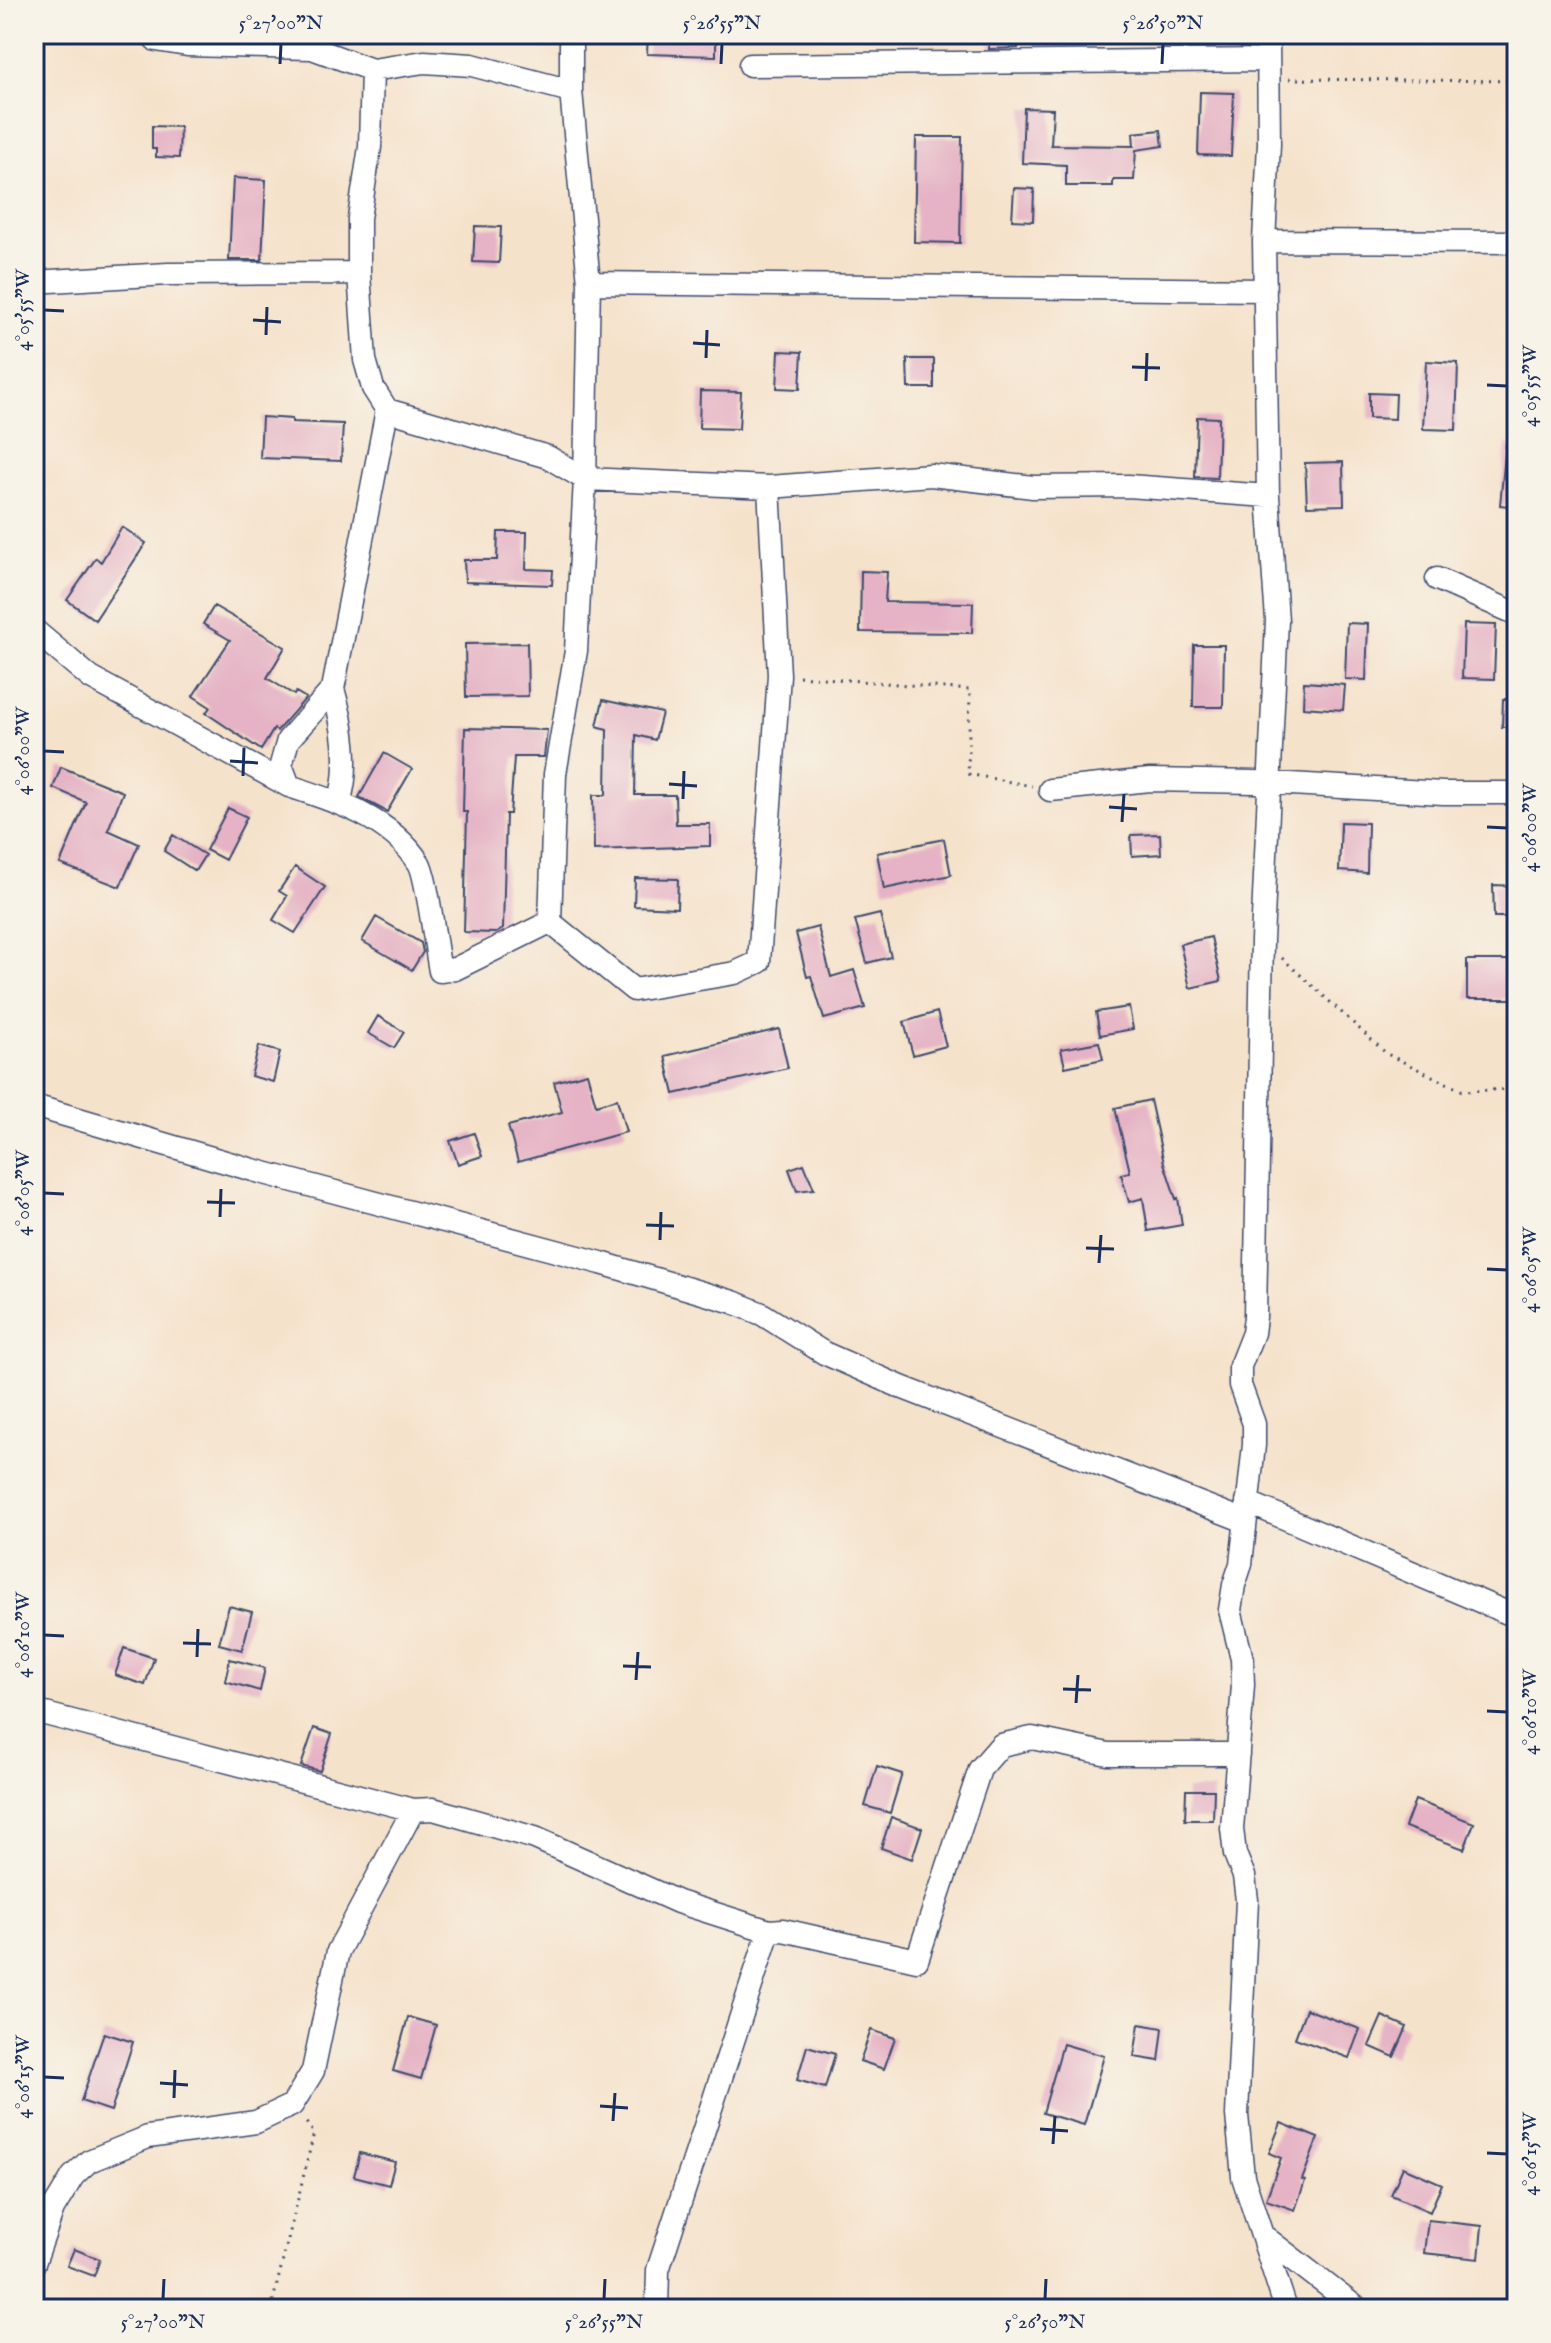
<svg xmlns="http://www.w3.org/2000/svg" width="1551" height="2343" font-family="'IM FELL English',serif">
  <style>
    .building { fill: #e5b3c5 }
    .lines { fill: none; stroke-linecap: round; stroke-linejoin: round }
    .minor-casing { stroke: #3c4a6e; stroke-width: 25 }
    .path { stroke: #3c4a6e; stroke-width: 3; stroke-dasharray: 2 6; stroke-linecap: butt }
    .minor { stroke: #fff; stroke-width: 22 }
    .ticks { fill: none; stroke: #1b2f5e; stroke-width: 3 }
    .neatline { fill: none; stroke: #1b2f5e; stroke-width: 3 }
    .ticks-label { font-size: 20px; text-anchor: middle; fill: #1b2f5e }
  </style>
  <rect width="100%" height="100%" fill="#f7f3e8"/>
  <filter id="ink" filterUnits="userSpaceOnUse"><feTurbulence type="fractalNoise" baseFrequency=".0125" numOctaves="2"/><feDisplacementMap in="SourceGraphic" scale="16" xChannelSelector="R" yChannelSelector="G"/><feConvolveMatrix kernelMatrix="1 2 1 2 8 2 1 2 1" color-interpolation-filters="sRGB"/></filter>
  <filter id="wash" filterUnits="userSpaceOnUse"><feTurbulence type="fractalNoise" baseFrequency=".006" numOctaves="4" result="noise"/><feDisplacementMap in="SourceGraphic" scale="32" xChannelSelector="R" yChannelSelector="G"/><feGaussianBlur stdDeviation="1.8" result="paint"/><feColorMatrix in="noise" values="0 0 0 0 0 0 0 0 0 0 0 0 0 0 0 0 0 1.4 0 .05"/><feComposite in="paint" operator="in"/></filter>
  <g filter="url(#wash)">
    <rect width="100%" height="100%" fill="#f5e2cb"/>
    <g id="blocks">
      <path class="building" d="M648,34H716V56L647,54Z
        M989,34H1018V48L989,49Z
        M1200,92L1234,93L1231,156L1198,155Z
        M1024,108L1053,109L1051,145L1134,146L1133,133L1161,130L1163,146L1136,150L1134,180H1113V186H1066V165L1022,163Z
        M152,126L180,127L179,158L156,157V149H152Z
        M916,137H962L960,243L914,242Z
        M233,178L266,180L262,260H229Z
        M1014,188L1034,189L1033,221L1012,220Z
        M475,226L501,227L499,263L473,262Z
        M779,351L802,352L800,389L777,388Z
        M907,359H934V388H908Z
        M1426,361L1458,363L1456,430L1423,429Z
        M700,391L741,392L739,429L699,428Z
        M1369,393L1396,394L1395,419L1369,418Z
        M262,417L292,419V422L343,424L341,461L260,458Z
        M1197,417L1219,418L1217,478L1195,477Z
        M1506,444L1517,445V507L1500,505Z
        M1343,462L1344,505L1307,506L1305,463Z
        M122,527L146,543L95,620L67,600L96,558L101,562Z
        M498,532H527L526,569L553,570L552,585L465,582L464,560H497Z
        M861,571L887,572L885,602L973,603L972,633L860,632Z
        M214,606L285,647L267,678L294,695L296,692L306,698L277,731L274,729L261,750L206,713L210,707L193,696L230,640L203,624Z
        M1347,623L1368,624L1366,680L1345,679Z
        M1464,624L1496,625L1494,679L1462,678Z
        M527,643L528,696L466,697L465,644Z
        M1194,645H1224L1223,707H1193Z
        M1304,682L1345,685L1343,710L1303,707Z
        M1503,699H1517V727H1502Z
        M603,700L662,713L655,740L636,735L635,795H675L676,824H710V846L594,850L593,795H606L607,729L597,726Z
        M465,728L547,730L544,757H514L510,814H506L503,929L496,933L464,932L467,812H463Z
        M384,753L412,769L387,812L359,797Z
        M61,767L123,792L108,830L139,844L120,887L60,864L86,802L53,788Z
        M228,808L247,817L225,860L206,850Z
        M1341,822L1368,823L1367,873L1339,871Z
        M1160,834L1161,854L1132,856L1131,835Z
        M173,835L205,855L195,871L164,851Z
        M944,839L951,875L884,889L877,853Z
        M295,867L325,887L295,933L273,920L287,896L279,891Z
        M635,878L678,879L677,908L634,906Z
        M1493,885L1517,886V917H1494Z
        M880,914L891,957L867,963L855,920Z
        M376,917L421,943L423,952L412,970L362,941Z
        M818,927L831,977L854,970L865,1008L824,1019L811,976L807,977L796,933Z
        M1211,937L1221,981L1190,988L1180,944Z
        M1467,960H1517V999H1467Z
        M1129,1007L1133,1029L1100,1035L1096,1012Z
        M937,1012L946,1046L913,1055L904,1022Z
        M378,1016L404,1032L394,1048L368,1033Z
        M779,1029L788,1068L674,1094L665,1056Z
        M1099,1042L1103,1059L1065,1067L1061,1049Z
        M259,1046L280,1052L273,1082L251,1076Z
        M587,1073L596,1105L617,1099L626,1132L518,1162L508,1126L562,1112L554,1082Z
        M1150,1100L1164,1163L1176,1199L1178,1198L1182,1225L1148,1231L1143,1198L1129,1202L1121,1174L1130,1172L1115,1108Z
        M474,1133L482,1156L458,1164L450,1141Z
        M804,1164L814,1189L797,1191L789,1169Z
        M229,1606L252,1612L242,1650L219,1644Z
        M124,1648L154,1658L145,1685L115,1675Z
        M230,1659L265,1668L260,1691L225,1681Z
        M314,1728L332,1734L320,1771L301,1766Z
        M877,1766L902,1774L890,1813L865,1806Z
        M1186,1790H1214L1213,1820H1185Z
        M1415,1800L1474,1823L1464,1849L1405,1827Z
        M891,1817L922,1828L912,1859L881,1848Z
        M1306,2009L1360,2029L1349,2058L1295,2038Z
        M1382,2016L1407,2027L1394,2057L1369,2046Z
        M408,2017L436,2025L421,2079L393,2071Z
        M1139,2024L1163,2028L1159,2061L1134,2057Z
        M871,2030L895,2038L884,2069L860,2061Z
        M104,2033L133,2042L111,2111L81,2101Z
        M1063,2044L1104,2056L1084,2125L1043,2113Z
        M807,2046L835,2054L825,2088L797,2080Z
        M1281,2123L1318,2138L1302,2180L1305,2181L1295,2210L1266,2200L1281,2158L1269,2153Z
        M360,2153L395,2162L389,2185L354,2176Z
        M1403,2167L1442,2184L1430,2212L1391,2195Z
        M1428,2220L1482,2226L1479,2259L1424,2253Z
        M74,2249L100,2259L94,2276L67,2266Z"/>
    </g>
  </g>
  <g filter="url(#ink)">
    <use href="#blocks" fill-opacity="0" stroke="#3c4a6e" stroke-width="2"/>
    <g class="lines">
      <g class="minor-casing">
        <path id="minor" d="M151,34L156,40L187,45L312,48L372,70L424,62L472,65L571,91
          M1268,34L1269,144L1264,241L1268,496L1277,620L1262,940L1255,1317L1253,1333L1240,1366V1385L1254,1424V1445L1241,1564L1234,1585L1230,1610L1242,1659L1243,1685L1232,1829L1235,1854L1244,1876L1247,1900L1237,2115L1243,2177L1286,2309
          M750,65L1268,60
          M1264,241L1517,242
          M34,282L168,274L359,273
          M589,283L1265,290
          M387,410L548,457L585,479L769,487L931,475L1033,487L1128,486L1268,496
          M1437,579L1517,614
          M34,630L91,678L289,786
          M333,689L288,740L281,765L289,786C336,801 390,818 419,863C427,876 436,951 440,971L455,969L550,922
          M1050,790L1150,780L1255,782L1443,793H1517
          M339,802C351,768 343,722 333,689L387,410L373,388L365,360L359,273V218L370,147L372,70
          M550,922L555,774L576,651L585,479L589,283L571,91V34
          M550,922L634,990L735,973L759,962L779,675L769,487
          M34,1106L253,1170L601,1263L733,1302L762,1314L824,1353L901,1387L1245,1521
          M1247,1502L1517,1617
          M34,1711L413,1810L433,1809L535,1838L678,1902L769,1931L783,1930L917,1960L980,1769L1001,1745L1032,1738L1108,1754H1238
          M1262,2235L1358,2309
          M34,2263L53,2209L73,2176L89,2161L148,2137L256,2122L292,2105L313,2071L338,1951L413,1810
          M657,2309L658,2270L769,1931"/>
      </g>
      <path class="path" d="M1289,79L1517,81
        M799,676L970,690L968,774L1032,786
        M1282,958L1387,1054L1463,1091L1517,1089
        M271,2309L314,2133L305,2121"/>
      <use href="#minor" class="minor"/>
    </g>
  </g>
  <path class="ticks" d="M280,64L281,44M721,64L722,44M1162,64L1163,44M44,310L64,311M253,320L281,322M266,335L267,307M693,343L720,345M706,358L707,330M1132,367L1160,368M1146,381L1147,353M1487,385L1507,386M44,751L64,752M230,761L258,763M243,776L244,748M669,784L697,786M683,799L684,771M1109,807L1137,809M1122,822L1124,794M1487,827L1507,828M44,1193L64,1194M207,1202L235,1203M220,1217L221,1189M646,1225L674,1226M660,1240L661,1212M1086,1248L1114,1249M1099,1263L1101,1235M1487,1269L1507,1270M44,1635L64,1636M183,1643L211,1644M197,1657L198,1629M623,1666L651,1667M636,1680L638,1652M1063,1689L1091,1690M1076,1703L1078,1675M1487,1711L1507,1712M44,2077L64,2078M160,2083L188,2085M174,2098L175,2070M600,2106L628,2108M613,2121L615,2093M1040,2129L1068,2131M1053,2144L1055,2116M1487,2153L1507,2154M163,2299L164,2279M604,2299L605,2279M1045,2299L1046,2279"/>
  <rect width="1551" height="2343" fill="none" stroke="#f7f3e8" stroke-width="88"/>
  <rect x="44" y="44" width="1463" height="2255" class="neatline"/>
  <g class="ticks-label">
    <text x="281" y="29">5°27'00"N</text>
    <text x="722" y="29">5°26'55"N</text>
    <text x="1163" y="29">5°26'50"N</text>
    <text transform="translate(22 310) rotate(-90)" y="7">4°05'55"W</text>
    <text transform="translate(1529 386) rotate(-90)" y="7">4°05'55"W</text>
    <text transform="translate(22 751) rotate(-90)" y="7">4°06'00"W</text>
    <text transform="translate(1529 828) rotate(-90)" y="7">4°06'00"W</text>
    <text transform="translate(22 1193) rotate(-90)" y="7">4°06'05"W</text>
    <text transform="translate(1529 1270) rotate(-90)" y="7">4°06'05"W</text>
    <text transform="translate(22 1635) rotate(-90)" y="7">4°06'10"W</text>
    <text transform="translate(1529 1712) rotate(-90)" y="7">4°06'10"W</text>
    <text transform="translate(22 2077) rotate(-90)" y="7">4°06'15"W</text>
    <text transform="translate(1529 2154) rotate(-90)" y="7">4°06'15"W</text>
    <text x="163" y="2328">5°27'00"N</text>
    <text x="604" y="2328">5°26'55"N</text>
    <text x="1045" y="2328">5°26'50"N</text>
  </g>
</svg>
